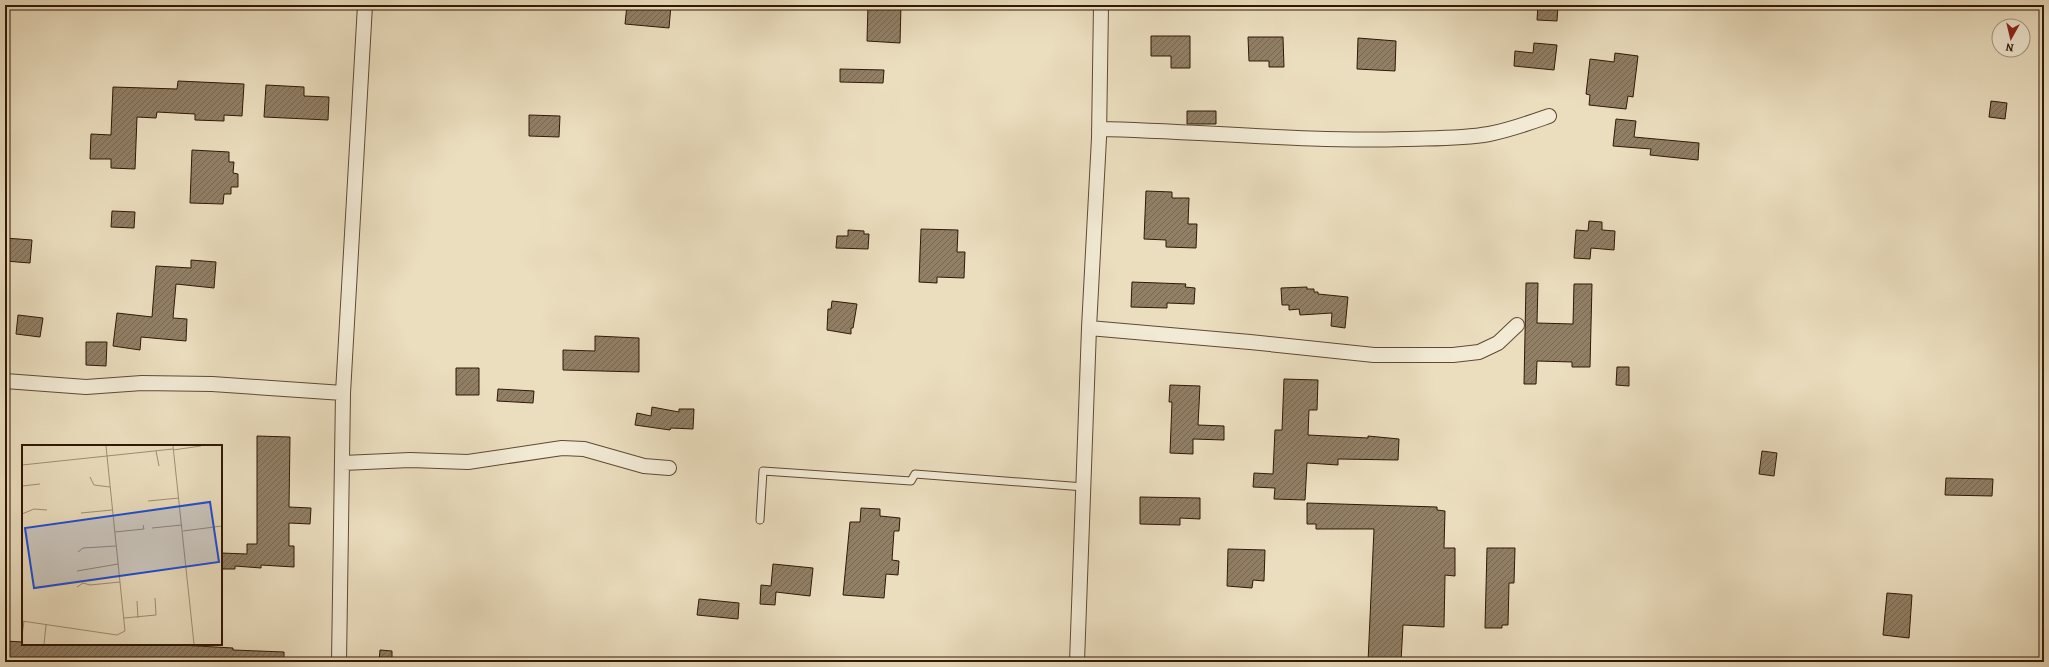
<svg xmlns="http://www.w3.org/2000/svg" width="2049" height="667" font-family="Alegreya,serif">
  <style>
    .building { fill: url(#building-hatch); stroke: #301805 }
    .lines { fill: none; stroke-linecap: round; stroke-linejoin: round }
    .service-casing { stroke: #5f4a34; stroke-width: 9 }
    .minor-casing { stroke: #5f4a34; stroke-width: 16 }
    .service { stroke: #f2ead5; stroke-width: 7 }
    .minor { stroke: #f2ead5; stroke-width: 14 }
    .inset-road { fill: none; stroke: #a08f75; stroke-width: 1 }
    .view { fill: #1d4ed8; fill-opacity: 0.15; stroke: #1d4ed8; stroke-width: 2 }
    .inset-edge { fill: none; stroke: #301805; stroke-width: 2 }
  </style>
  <defs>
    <pattern id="building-hatch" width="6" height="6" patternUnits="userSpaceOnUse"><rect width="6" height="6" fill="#917f66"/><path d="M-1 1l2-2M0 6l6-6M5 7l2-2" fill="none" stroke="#776752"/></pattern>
  </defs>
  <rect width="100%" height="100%" fill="#ebdebf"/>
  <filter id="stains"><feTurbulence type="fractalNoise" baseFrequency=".005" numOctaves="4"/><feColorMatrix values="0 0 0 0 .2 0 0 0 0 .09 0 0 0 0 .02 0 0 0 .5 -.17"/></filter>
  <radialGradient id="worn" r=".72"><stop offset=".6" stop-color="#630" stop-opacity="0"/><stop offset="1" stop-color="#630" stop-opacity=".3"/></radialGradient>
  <path class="building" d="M627,5H671L669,28L625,24Z
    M868,5H901L900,43L867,41Z
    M1538,5H1558L1557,21L1537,20Z
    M1151,36H1190V68H1171V56H1151Z
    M1248,37H1283L1284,67H1269V61H1249Z
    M1358,38L1396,41L1395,71L1357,69Z
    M1534,43L1557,45L1554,70L1514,66L1515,51L1533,53Z
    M1615,53L1638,56L1633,97L1628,96L1626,109L1589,105L1590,95L1586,94L1590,59L1614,62Z
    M840,69L884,70L883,83L840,82Z
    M178,81L244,84L242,116L224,115V121L195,120V114L157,112L156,118L137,117L135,169L111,168V159H90L91,134L111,135L113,87L177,89Z
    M266,85L304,87V96L329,97L328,120L264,117Z
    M1991,101L2007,103L2005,119L1989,117Z
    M1187,111H1216V124H1187Z
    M529,115L560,116L559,137L529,136Z
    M1616,119L1636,121L1634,137L1699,143L1698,160L1650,155L1651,149L1613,146Z
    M192,150L229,152V162H234L233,173L238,174V187H231V194H224L223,204L190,203Z
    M1146,191L1172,192V198H1189L1188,224H1197L1196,248L1166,247V240L1144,239Z
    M112,211L135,212L134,228L111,227Z
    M1589,221L1602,222V230L1615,231L1614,250L1591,248L1590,259L1574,258L1576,230L1588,231Z
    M921,229L958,230L957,252H965L964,278L937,277V283L919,282Z
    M848,230L864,231V234H869L868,249L836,248L837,236H848Z
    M5,238L32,240L30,263L5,261Z
    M191,260L216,262L214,288L176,284L173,318L187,319L186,341L141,337L140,350L113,346L117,313L152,317L156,266L191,268Z
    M1132,282L1186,284L1185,287L1195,288L1194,304L1167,303V308L1131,307Z
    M1526,283H1538L1537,323L1573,324L1574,284H1592L1590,367H1572V362L1537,361L1536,384H1524Z
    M1307,287V289H1314V292H1318V294L1348,297L1345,328L1331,326L1332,313L1300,315L1299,309L1289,310V305H1282L1281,288Z
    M832,301L857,304L853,328H851V334L827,330L828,309H831Z
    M18,315L43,318L40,337L16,334Z
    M595,336L639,338V372L563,370V350L595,351Z
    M86,342H107L106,366L86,365Z
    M1617,367H1629V386L1616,385Z
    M456,368H479V395H456Z
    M1284,379L1318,380L1317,410H1309L1308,435L1368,438V436L1399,439L1398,460L1338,459V465L1307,463L1305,500L1274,499L1275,488L1253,487L1254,473L1273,474L1275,430H1282Z
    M1170,385L1200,386L1198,425L1224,426V440L1193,439V454L1170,453L1172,402H1169Z
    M498,389L534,391L533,403L497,401Z
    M652,407L679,412V409H694L693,429L671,428L670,430L635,425L637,413L651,416Z
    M257,436L290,437L289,507L311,508L310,524L289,523V546H294V567L261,565V568L235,566V569H221V553L247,554V544H257Z
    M1762,451L1777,453L1774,476L1759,474Z
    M1946,478L1993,479L1992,496L1945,495Z
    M1140,497L1200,498V519L1180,518V525L1140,524Z
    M1307,503L1437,507V510L1445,511L1444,548H1455V576L1445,575L1444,627L1403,625L1401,662H1368L1374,529H1316V524H1307Z
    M861,508L880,509V516L900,518L899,531H894L892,560L899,561L898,575L886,574L884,598L843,595L850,522H860Z
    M1487,548H1515L1514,583H1509L1508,625H1502V628H1485Z
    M1228,549L1265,550L1264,581L1253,580L1252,588L1227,586Z
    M773,564L813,568L810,596L776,592L775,605L760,604L761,585L771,586Z
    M1887,593L1912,595L1909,638L1883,635Z
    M699,599L739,603L738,619L697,615Z
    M5,641L23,642V644L38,645H180L233,648V650L284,652V662H5Z
    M380,650L392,651V662H379Z"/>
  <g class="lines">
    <g class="service-casing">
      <path id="service" d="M760,520L763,471L911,481L915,474L1084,487"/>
    </g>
    <g class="minor-casing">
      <path id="minor" d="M1099,129C1201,131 1302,142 1404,139C1432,138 1461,139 1489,134C1510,130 1529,123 1549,116
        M1089,328L1250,342L1374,355H1453L1479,352L1498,343L1517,325
        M5,381L86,387L142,383L212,384L343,393
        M343,463L410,460L468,462L562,448L584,449L644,466L669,468
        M339,662L343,393L365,5
        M1077,662L1089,328L1099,138L1101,5"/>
    </g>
    <use href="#service" class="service"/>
    <use href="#minor" class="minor"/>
  </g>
  <g transform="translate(22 445)">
    <rect width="200" height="200" fill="#ebdebf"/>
    <path class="inset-road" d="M151,1L172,199M151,5L179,1M134,6L137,21M0,20L151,4M68,32L72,40L88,42M0,41L18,39M126,56L157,53M59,68L90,65M0,69L12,64L25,65M130,83L160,80M161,86L200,81M93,87L122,84L121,80M56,107L61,103L94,101M55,126L96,119M55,142L61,138L68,140L98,137M115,156L116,173M102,173L134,170L133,153M0,176L95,190L103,186L84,1M0,191L2,176M22,199L24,180"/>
    <path class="view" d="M188,57L197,117L12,143L3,83Z"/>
    <rect width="200" height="200" class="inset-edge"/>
  </g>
  <rect width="2049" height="667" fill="none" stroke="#ebdebf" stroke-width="20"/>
  <rect x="6" y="6" width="2037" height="655" fill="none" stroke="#301805" stroke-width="2"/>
  <rect x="10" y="10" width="2029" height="647" fill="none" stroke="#301805"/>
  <g transform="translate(2011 38) rotate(188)"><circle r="19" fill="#f2ead5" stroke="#a49682"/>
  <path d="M0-3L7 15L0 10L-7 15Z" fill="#8f2418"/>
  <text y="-6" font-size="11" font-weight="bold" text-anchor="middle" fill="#301805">N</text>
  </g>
  <rect width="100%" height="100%" filter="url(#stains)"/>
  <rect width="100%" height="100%" fill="url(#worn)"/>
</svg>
